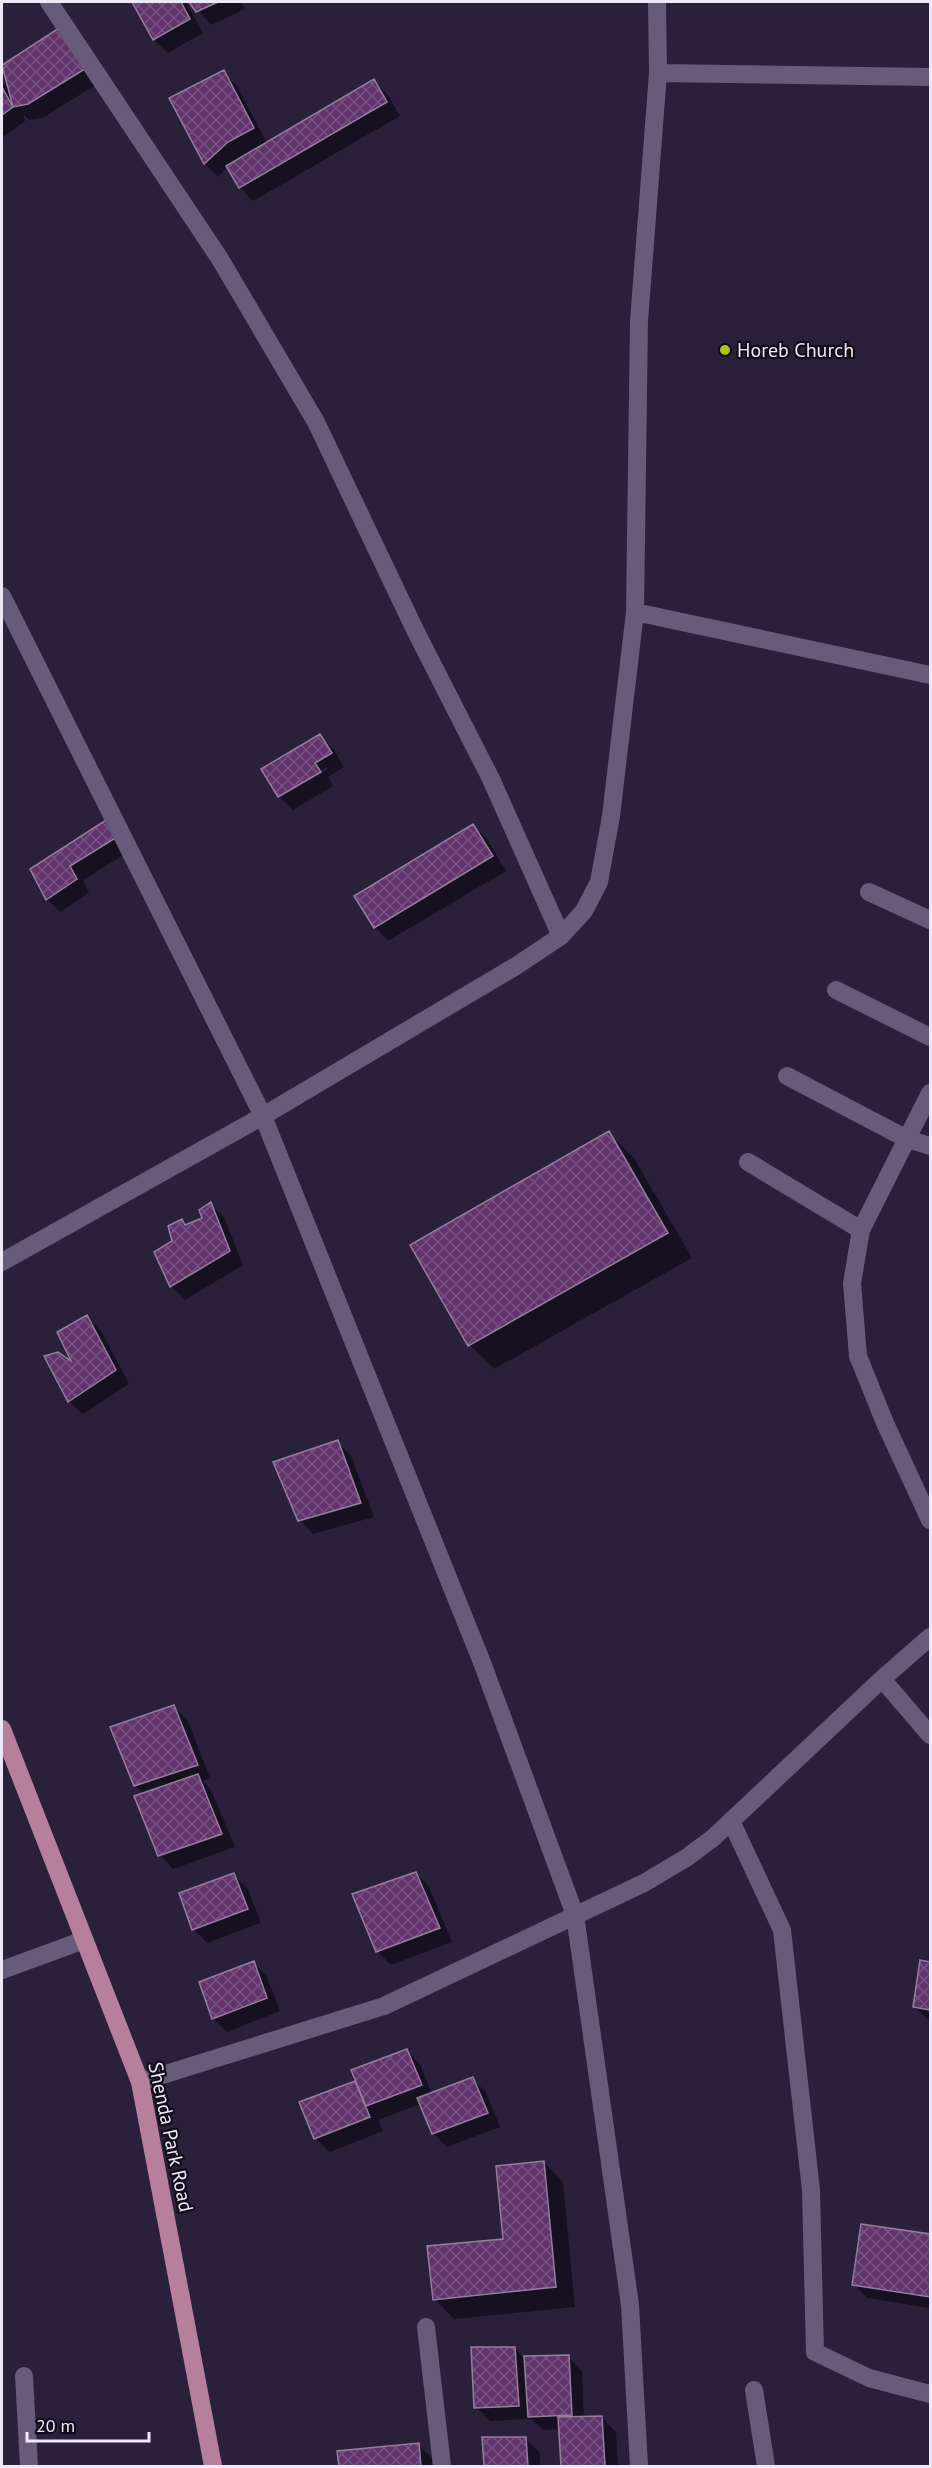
<svg xmlns="http://www.w3.org/2000/svg" width="932" height="2468" font-family="'PT Sans',sans-serif">
  <style>
    .shadow { fill: #0007; fill-rule: evenodd }
    .building { fill: url(#building-cross-hatch); stroke: #957e9c; stroke-width: 1.5 }
    .lines { fill: none; stroke-linecap: round; stroke-linejoin: round }
    .minor { stroke: #665b7b; stroke-width: 18 }
    .major { stroke: #b67f9c; stroke-width: 18 }
    .poi-dot { fill: #abc614; stroke: #110d19; stroke-width: 2 }
    .labels { text-anchor: middle; dominant-baseline: central; stroke-width: 4.5; stroke-linejoin: round; paint-order: stroke }
    .poi-label { font-size: 20px; fill: #eee8fb; stroke: #110d19; text-anchor: start }
    .street-label { font-size: 20px; fill: #eee8fb; stroke: #110d19 }
  </style>
  <defs>
    <pattern id="building-cross-hatch" width="8" height="8" patternUnits="userSpaceOnUse" patternTransform="scale(1.5)"><rect width="8" height="8" fill="#61356c"/><path d="M0 0l8 8M0 8l8-8" fill="none" stroke="#785282"/></pattern>
  </defs>
  <rect width="100%" height="100%" fill="#2a203c"/>
  <path class="shadow" d="M134,2H186L203,33L168,53L154,40Z
    M191,2H241L245,9L211,25Z
    M59,30L101,82L42,118L29,120L23,114L25,121L2,138V81L10,91L2,66Z
    M223,72L237,86L267,143L374,81L388,95L400,116L253,201L240,187L228,167L218,177L205,164L171,99Z
    M320,736L334,750L344,767L328,777L333,786L293,810L279,796L263,770ZM327,767L328,769L281,797V794Z
    M106,822L130,851L83,880L89,893L60,912L47,899L32,869Z
    M473,826L487,839L506,871L388,941L375,927Z
    M609,1133L634,1158L692,1258L494,1369L470,1345Z
    M211,1204L224,1217L243,1265L185,1300L171,1286L174,1241L181,1221L187,1226L204,1219Z
    M87,1317L101,1331L129,1384L83,1414L69,1401L75,1365Z
    M337,1442L351,1456L374,1517L313,1534L300,1520Z
    M174,1707L188,1721L210,1778L203,1781L211,1790L235,1847L173,1869L160,1855L144,1794L135,1785Z
    M416,1873L429,1887L452,1942L391,1965L378,1952L354,1894Z
    M234,1875L248,1889L261,1923L207,1943L194,1929Z
    M921,1962L930,1963V2021L914,2007Z
    M254,1963L267,1977L280,2011L227,2032L213,2018Z
    M407,2051L420,2064L432,2094L472,2079L486,2092L500,2127L447,2147L433,2133L421,2104L378,2120L383,2131L330,2152L316,2138L301,2103L358,2082Z
    M544,2162L563,2182L575,2307L454,2319L435,2299L504,2240Z
    M863,2225L930,2236V2308L867,2298L854,2284Z
    M515,2348L524,2358L568,2357L582,2371L584,2418H602L616,2432L618,2466H562L560,2429L543,2430L531,2419L490,2421L476,2407Z
    M484,2439H526L540,2453V2466H485Z
    M419,2445L432,2459L433,2466H340L339,2452Z"/>
  <path class="building" d="M132,2H181L190,19L153,40Z
    M189,2H218L196,12Z
    M59,28L88,67L28,104L13,107L2,65Z
    M224,70L254,128L228,142L204,164L169,98Z
    M374,79L387,102L239,188L226,166Z
    M2,87L13,107L2,115Z
    M320,734L332,753L315,763L321,772L278,797L261,769Z
    M106,820L117,837L70,866L77,879L46,900L30,869Z
    M473,824L493,856L374,928L354,896Z
    M609,1131L668,1233L468,1346L410,1245Z
    M211,1202L230,1251L170,1287L154,1252L172,1241L168,1226L182,1219L185,1225L202,1218L199,1210Z
    M87,1315L116,1370L68,1402L44,1356L58,1352L71,1361L57,1332Z
    M338,1440L361,1503L298,1521L273,1462Z
    M174,1705L198,1765L134,1786L110,1727Z
    M198,1774L222,1834L158,1856L134,1796Z
    M416,1872L440,1928L376,1952L352,1894Z
    M234,1873L248,1909L192,1930L179,1893Z
    M920,1960L930,1962V2010L913,2007Z
    M254,1961L267,1998L212,2019L199,1982Z
    M407,2049L422,2085L366,2106L351,2070Z
    M473,2077L488,2113L432,2134L417,2098Z
    M355,2081L370,2117L314,2139L299,2102Z
    M544,2161L556,2287L433,2300L427,2246L503,2239L496,2166Z
    M861,2224L930,2234V2297L852,2285Z
    M471,2347H515L519,2406L474,2408Z
    M569,2355L572,2415L528,2417L524,2356Z
    M602,2416L605,2466H561L558,2417Z
    M482,2437H526L528,2466H484Z
    M419,2443L421,2466H339L337,2451Z"/>
  <g class="lines">
    <path class="minor" d="M49,2L220,259L316,422L415,630L491,779L561,936
      M658,73L930,77
      M2,596L263,1116L483,1665L575,1915L630,2305L639,2466
      M635,612L930,675
      M869,892L930,920
      M836,990L930,1037
      M787,1076L907,1139L930,1146
      M930,1093L861,1230L852,1283L858,1356L885,1423L930,1520
      M748,1162L861,1230
      M2,1262L263,1116L516,966L561,936L584,911L599,882L611,816L635,612L639,321L658,73L657,2
      M882,1679L930,1735
      M731,1821L782,1930L811,2190L815,2352L869,2378L930,2394
      M2,1970L84,1940
      M140,2082L384,2006L644,1883L686,1858L713,1838L882,1679L930,1637
      M426,2327L442,2466
      M24,2376L29,2466
      M754,2390L766,2466"/>
    <path class="major" d="M2,1729L140,2082L213,2466"/>
  </g>
  <circle class="poi-dot" cx="725" cy="350" r="6"/>
  <g class="labels">
    <g class="poi-label">
      <text x="737" y="350">Horeb Church</text>
    </g>
    <g class="street-label">
      <text transform="translate(171 2137) rotate(78)">Shenda Park Road</text>
    </g>
  </g>
  <rect width="932" height="2468" fill="none" stroke="#eee8fb" stroke-width="6"/>
  <path d="M27 2432v9h122v-9" fill="none" stroke="#eee8fb" stroke-width="3"/>
  <text x="36" y="2432" font-size="18" fill="#eee8fb" stroke="#110d19" stroke-width="4.5" paint-order="stroke">20 m</text>
</svg>
